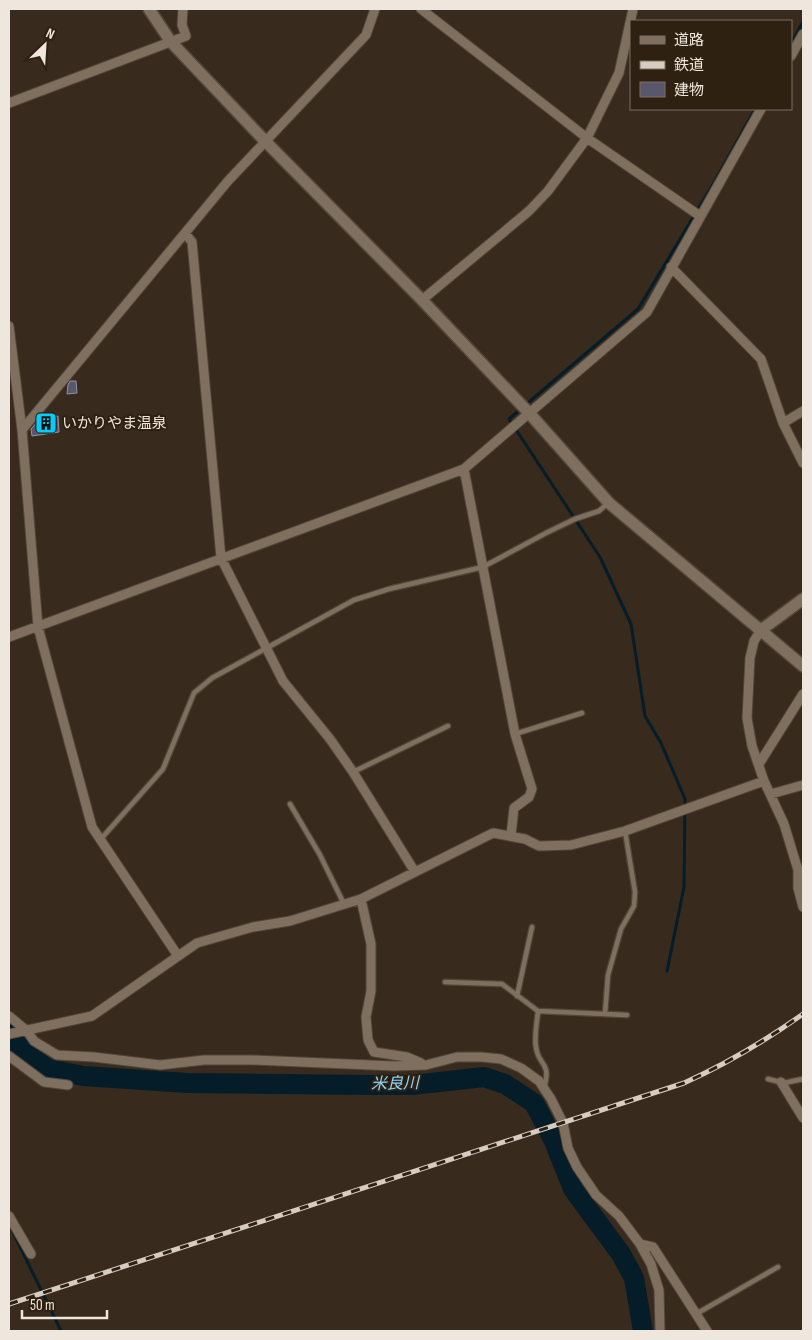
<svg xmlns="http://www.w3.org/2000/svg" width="812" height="1340" font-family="'Sofia Sans Condensed','Noto Sans JP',sans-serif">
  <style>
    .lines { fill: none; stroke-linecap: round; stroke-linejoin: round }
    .stream { stroke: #051d29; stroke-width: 3 }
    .river { stroke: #051d29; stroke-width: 20 }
    .building { fill: #58576b; stroke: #9392a8 }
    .service-casing { stroke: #514639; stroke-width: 7 }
    .minor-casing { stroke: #514639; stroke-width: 11 }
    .tertiary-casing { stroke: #514639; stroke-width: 14 }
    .service { stroke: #7f6f5f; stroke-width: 4.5 }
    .minor { stroke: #7f6f5f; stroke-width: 9 }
    .tertiary { stroke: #7f6f5f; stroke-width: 11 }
    .rail-casing { stroke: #d6ccc2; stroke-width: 5 }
    .rail { stroke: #2e2112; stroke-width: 3; stroke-dasharray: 9; stroke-linecap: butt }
    .labels { text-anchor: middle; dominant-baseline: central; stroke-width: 4; stroke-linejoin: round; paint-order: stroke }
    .poi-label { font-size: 15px; fill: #efe6dd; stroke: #2e2112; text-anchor: start }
    .water-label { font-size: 16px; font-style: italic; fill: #8ad6fd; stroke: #2e2112 }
  </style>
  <rect width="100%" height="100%" fill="#382a1c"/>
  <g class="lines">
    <path class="stream" d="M791,44L803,22
      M667,971L684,887L685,799L661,743L645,716L631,624L600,557L509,419L638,309L715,181L755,109
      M9,1224L61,1331"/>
    <path class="river" d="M9,1032L21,1049L48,1069L83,1076L187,1083L372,1085H412L484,1077L505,1084L534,1103L554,1141L573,1189L621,1254L634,1278L643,1331"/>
  </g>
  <path class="building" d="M70,381H76L77,393L67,394L68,385Z
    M58,416L59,432L32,436L31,429L40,419Z"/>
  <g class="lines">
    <g class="service-casing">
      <path id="service" d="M515,734L582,713
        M353,772L448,726
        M290,804L320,855L344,904
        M100,840L163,769L194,693L212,678L354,600L389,589L483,567L546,533L575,519L599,511L608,503
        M445,982L502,984L538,1011L627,1015
        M517,996L532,927
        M538,1011C537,1023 534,1036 536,1047C538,1066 552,1061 544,1088
        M605,1014L608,975L621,929L634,906L635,892L625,831
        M768,1079L784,1083L803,1079
        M696,1314L778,1267"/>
    </g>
    <g class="minor-casing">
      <path id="minor" d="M421,9L587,138L700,216
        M791,56L803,34
        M9,103L186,36L182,25L183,9
        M185,233L192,242L221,558L283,681L330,739L353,772L415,872
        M671,267L761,359L783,423L803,463
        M422,300L529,211L548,191L587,138L619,73L633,9
        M9,326L22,430
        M783,423L803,411
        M464,469L515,734L532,789L529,797L514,808L511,835
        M761,630L754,641L750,658L747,718L752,746L764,781L784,824L798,870V888L803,907
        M9,637L464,469L647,312L761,109
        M759,764L803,694
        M771,794L803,785
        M361,899L371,944V991L366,1017L368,1040L374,1052L407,1057L421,1063
        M178,956L92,827L38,627L22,430L228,181L366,35L375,9
        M9,1016L27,1031L34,1041L57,1055L94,1057L160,1065L204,1060H252L394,1066L426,1065L457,1057H481L501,1059L521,1068L539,1081L551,1099L563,1123L568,1148L577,1167L596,1195L619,1216L640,1244L651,1264L659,1290L660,1331
        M9,1034L92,1016L197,943L253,927L290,921L361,899L493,833L525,839L539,846L571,845L625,831L764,781
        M9,1056L44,1082L68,1085
        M781,1082L803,1118
        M9,1216L31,1254
        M640,1244L653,1247L707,1331"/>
    </g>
    <g class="tertiary-casing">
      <path id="tertiary" d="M149,9L171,42L265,141L422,300L530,414L609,503L803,666
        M761,630L803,599"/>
    </g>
    <use href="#service" class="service"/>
    <use href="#minor" class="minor"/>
    <use href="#tertiary" class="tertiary"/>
    <g class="rail-casing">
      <path id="rail" d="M9,1304L684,1083C726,1064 765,1041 803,1014"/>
    </g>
    <use href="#rail" class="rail"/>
  </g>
  <defs>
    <g id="building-square" transform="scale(1.125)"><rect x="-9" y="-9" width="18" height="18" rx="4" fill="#07cbf9" stroke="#2e2112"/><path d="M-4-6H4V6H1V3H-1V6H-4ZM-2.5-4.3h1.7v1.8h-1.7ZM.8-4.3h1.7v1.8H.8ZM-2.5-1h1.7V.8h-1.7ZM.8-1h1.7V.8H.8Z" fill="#111"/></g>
  </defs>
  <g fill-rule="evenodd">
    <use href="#building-square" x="46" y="423"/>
  </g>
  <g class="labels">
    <g class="poi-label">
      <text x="62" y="423">いかりやま温泉</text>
    </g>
    <g class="water-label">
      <text transform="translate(395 1084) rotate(-1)">米良川</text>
    </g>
  </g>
  <rect width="812" height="1340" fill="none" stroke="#efe6dd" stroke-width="20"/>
  <rect x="630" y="20" width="162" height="90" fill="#2e2112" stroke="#7b7063"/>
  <rect x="640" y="36" width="25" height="8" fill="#7f6f5f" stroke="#7b7063"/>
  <text x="674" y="45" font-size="15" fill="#efe6dd">道路</text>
  <rect x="640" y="61" width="25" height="8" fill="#d6ccc2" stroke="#7b7063"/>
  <text x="674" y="70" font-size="15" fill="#efe6dd">鉄道</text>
  <rect x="640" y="82" width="25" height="15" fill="#58576b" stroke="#7b7063"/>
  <text x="674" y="95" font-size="15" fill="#efe6dd">建物</text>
  <g transform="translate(45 45) rotate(25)" stroke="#2e2112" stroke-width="4" paint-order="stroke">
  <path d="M0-4L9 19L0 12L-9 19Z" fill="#efe6dd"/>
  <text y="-8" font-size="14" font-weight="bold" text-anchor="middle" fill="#efe6dd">N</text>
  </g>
  <path d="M22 1310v8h85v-8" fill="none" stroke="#efe6dd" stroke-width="2.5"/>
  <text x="30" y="1310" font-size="15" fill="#efe6dd" stroke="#2e2112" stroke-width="4" paint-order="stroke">50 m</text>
</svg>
